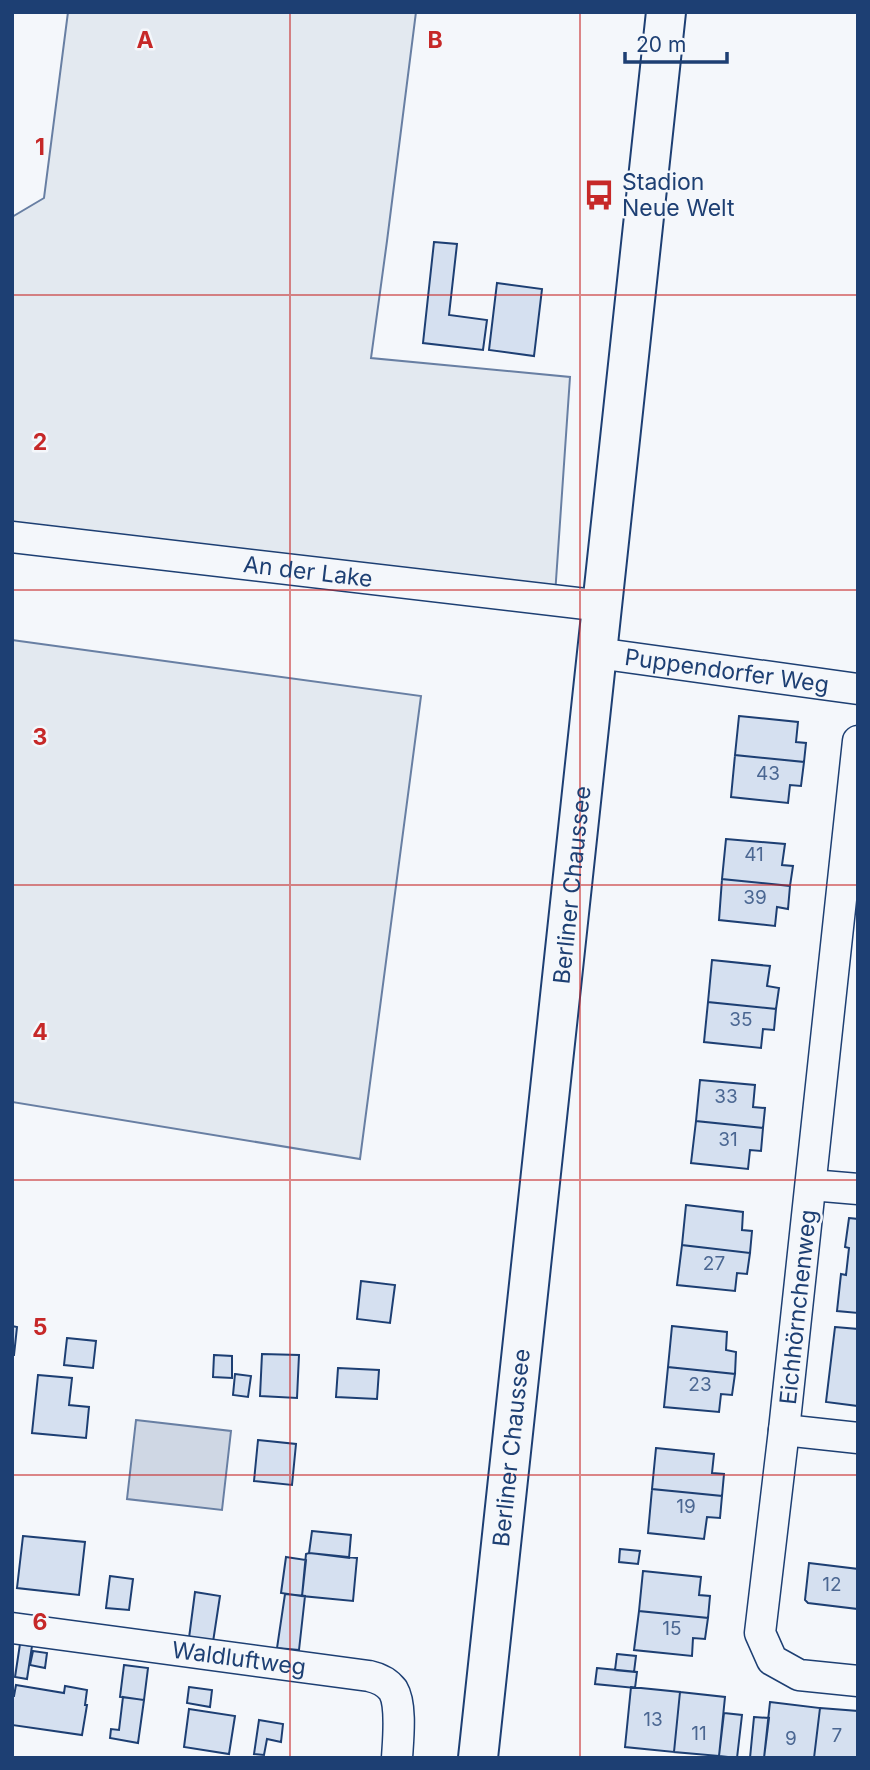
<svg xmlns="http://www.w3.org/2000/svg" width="870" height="1770" font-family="Inter,sans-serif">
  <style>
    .green { fill: #e3e9f0; stroke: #687fa3; stroke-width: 2 }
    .water { fill: #cfd7e4; stroke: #687fa3; stroke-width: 2 }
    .building { fill: #d5e0f0; stroke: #1d3f73; stroke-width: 2 }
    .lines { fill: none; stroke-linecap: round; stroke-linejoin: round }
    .minor-casing { stroke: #1d3f73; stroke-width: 33 }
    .primary-casing { stroke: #1d3f73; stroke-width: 42 }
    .minor { stroke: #f4f7fb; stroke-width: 30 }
    .primary { stroke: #f4f7fb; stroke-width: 38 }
    .grid { fill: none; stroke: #c62828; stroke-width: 2; stroke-opacity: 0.55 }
    .labels { text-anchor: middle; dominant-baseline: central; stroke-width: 5; stroke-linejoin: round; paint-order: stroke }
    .number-label { font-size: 19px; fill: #4b6792 }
    .poi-label { font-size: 23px; fill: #1d3f73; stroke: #f4f7fb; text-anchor: start }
    .street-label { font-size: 23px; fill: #1d3f73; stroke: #f4f7fb }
    .grid-label { font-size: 23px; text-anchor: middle; font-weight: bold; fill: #c62828; stroke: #f4f7fb; stroke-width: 5; stroke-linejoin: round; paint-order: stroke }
  </style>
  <rect width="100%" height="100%" fill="#f4f7fb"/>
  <path class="green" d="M68,12H416L387,241L371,358L570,377L555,595L12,537V217L44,198Z
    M12,640L421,696L360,1159L12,1102Z"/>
  <path class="water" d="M136,1420L231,1431L222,1510L127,1499Z"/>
  <path class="building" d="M434,242L457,244L449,315L487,320L483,350L423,343Z
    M497,283L542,289L534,356L489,350Z
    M739,716L798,722L796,742L806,743L804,762L735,755Z
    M735,755L804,762L801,786L790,785L788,803L731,797Z
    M726,839L785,844L782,865L793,866L790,886L722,879Z
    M722,879L790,886L788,909L777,907L775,926L719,920Z
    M712,960L770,966L767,986L779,988L776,1009L708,1002Z
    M708,1002L776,1009L774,1030L763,1029L761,1048L704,1042Z
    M700,1080L755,1085L753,1107L765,1108L763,1128L696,1121Z
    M696,1121L763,1128L761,1151L750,1150L748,1169L691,1163Z
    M686,1205L743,1212L742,1230L752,1231L750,1253L682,1245Z
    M849,1218L858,1219V1313L837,1311L841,1274L846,1275L849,1248L845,1247Z
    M682,1245L750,1253L747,1274L737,1273L735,1291L677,1285Z
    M361,1281L395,1285L390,1323L357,1319Z
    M12,1326L17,1327L14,1355H12Z
    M672,1326L727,1332L726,1350L736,1352L735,1374L668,1367Z
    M835,1327L858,1329V1406L826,1402Z
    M67,1338L96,1341L93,1368L64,1365Z
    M262,1354L299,1355L297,1398L260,1396Z
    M214,1355L232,1356V1378L213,1377Z
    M668,1367L735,1374L732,1395L721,1394L719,1412L664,1407Z
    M338,1368L379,1370L377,1399L336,1397Z
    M235,1374L251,1376L248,1397L233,1395Z
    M38,1375L72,1378L69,1405L89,1407L86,1438L32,1433Z
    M258,1440L296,1444L292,1485L254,1481Z
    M656,1448L714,1454L712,1473L724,1474L722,1496L652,1489Z
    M652,1489L722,1496L720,1518L707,1517L704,1539L648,1533Z
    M312,1531L351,1535L349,1558L309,1553Z
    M23,1536L85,1542L79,1595L17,1588Z
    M620,1549L640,1551L638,1564L619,1562Z
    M309,1553L357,1558L353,1601L302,1596L306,1554Z
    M286,1557L306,1560L302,1596L281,1593Z
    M809,1563L858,1569V1609L808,1603L805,1600Z
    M643,1571L701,1577L699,1595L710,1596L708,1618L639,1611Z
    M110,1576L133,1579L129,1610L106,1608Z
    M195,1592L220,1596L213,1642L189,1638Z
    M285,1594L305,1596L299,1650L277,1648Z
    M639,1611L708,1618L705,1639L693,1638L692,1656L634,1650Z
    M20,1644L32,1646L27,1679L15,1677Z
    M33,1651L47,1653L45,1668L30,1665Z
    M617,1654L636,1656L634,1672L615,1670Z
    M124,1665L148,1668L144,1700L120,1697Z
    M597,1668L637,1672L635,1688L595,1684Z
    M16,1685L64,1693L65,1686L87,1690L85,1705H87L82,1735L12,1725V1696H14Z
    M189,1687L212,1690L210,1707L187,1703Z
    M631,1687L680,1692L674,1752L625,1747Z
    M680,1692L725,1697L719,1756L674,1752Z
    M123,1697L144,1700L138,1743L110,1738L111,1729L119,1730Z
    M770,1702L820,1708L814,1758H764Z
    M820,1708L858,1711V1758H814Z
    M189,1709L235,1716L229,1754L184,1747Z
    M724,1713L742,1715L737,1758L719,1756Z
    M754,1717L769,1718L764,1758H750Z
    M259,1720L283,1724L281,1742L267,1739L264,1755L254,1754Z"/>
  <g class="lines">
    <g class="minor-casing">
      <g id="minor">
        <path id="s1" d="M12,537L603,606"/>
        <path id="s2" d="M597,653L858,689"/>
        <path d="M858,741L784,1430L760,1633L772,1660L799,1675L858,1681"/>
        <path d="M811,1185L858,1189"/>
        <path d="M784,1430L858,1438"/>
        <path id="s3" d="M12,1628L369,1676C378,1678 387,1682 393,1690C402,1705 398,1740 397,1758"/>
      </g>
    </g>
    <g class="primary-casing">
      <g id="primary">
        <path id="s4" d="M478,1758L666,12"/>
      </g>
    </g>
    <use href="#minor" class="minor"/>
    <use href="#primary" class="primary"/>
  </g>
  <path class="grid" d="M290,12V1758M580,12V1758M12,295H858M12,590H858M12,885H858M12,1180H858M12,1475H858"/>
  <defs>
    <g id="bus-bare" transform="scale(2.415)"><path d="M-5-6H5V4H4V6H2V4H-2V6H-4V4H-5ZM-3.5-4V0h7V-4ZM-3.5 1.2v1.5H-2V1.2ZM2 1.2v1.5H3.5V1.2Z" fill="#c62828" stroke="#f4f7fb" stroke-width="2.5" paint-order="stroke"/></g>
  </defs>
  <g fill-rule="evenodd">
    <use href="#bus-bare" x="599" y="195"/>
  </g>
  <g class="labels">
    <g class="number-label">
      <text x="768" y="773">43</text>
      <text x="754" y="854">41</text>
      <text x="755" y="897">39</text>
      <text x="741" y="1019">35</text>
      <text x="726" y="1096">33</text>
      <text x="728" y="1139">31</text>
      <text x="714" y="1263">27</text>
      <text x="700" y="1384">23</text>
      <text x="686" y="1506">19</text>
      <text x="832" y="1584">12</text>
      <text x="672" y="1628">15</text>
      <text x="653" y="1719">13</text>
      <text x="699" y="1733">11</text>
      <text x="837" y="1735">7</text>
      <text x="791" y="1738">9</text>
    </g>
    <g class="poi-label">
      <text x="622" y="182">Stadion<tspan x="622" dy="26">Neue Welt</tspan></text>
    </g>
    <g class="street-label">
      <text stroke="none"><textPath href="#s1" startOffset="298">An der Lake</textPath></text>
      <text stroke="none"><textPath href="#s2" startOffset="131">Puppendorfer Weg</textPath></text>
      <text stroke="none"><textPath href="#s4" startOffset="878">Berliner Chaussee</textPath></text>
      <text transform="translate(798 1307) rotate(-84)">Eichhörnchenweg</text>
      <text stroke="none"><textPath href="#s4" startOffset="312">Berliner Chaussee</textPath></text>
      <text stroke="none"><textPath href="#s3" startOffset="229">Waldluftweg</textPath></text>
    </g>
  </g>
  <g class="grid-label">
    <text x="145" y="48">A</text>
    <text x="435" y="48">B</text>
    <text x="40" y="155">1</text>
    <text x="40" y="450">2</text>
    <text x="40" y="745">3</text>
    <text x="40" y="1040">4</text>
    <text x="40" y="1335">5</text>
    <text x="40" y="1630">6</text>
  </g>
  <rect width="870" height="1770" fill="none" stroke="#1d3f73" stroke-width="28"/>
  <path d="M625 52v10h102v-10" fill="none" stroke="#1d3f73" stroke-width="3.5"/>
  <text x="636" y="52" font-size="21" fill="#1d3f73" stroke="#f4f7fb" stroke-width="5" paint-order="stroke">20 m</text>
</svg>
